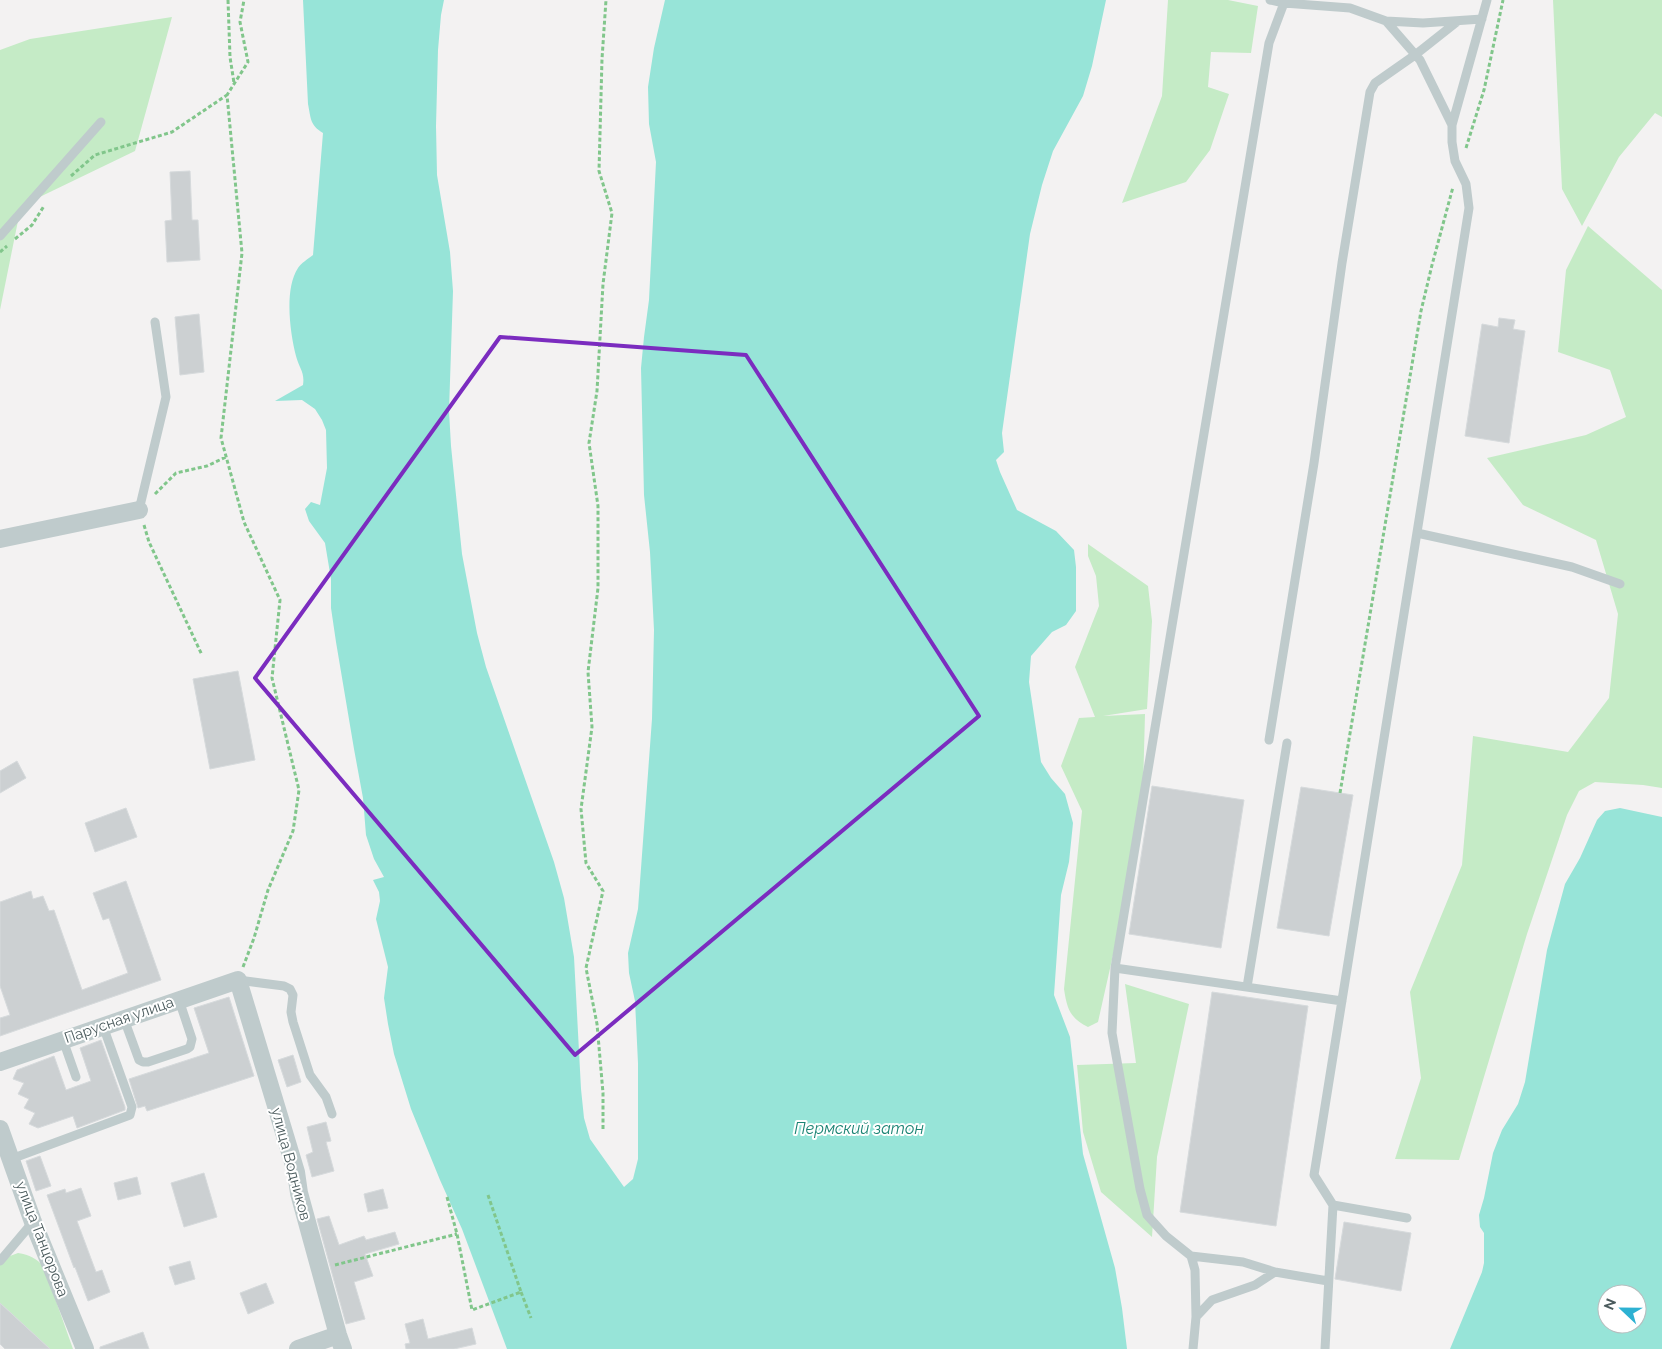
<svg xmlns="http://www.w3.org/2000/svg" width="1662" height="1349" font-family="Raleway,sans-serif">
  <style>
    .green { fill: #c5ebc6 }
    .water { fill: #97e4d8; fill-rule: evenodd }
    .building { fill: #ccd0d2; stroke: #d6dadc }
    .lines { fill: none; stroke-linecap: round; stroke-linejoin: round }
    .path { stroke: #81c68b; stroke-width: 3; stroke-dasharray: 4 2.5; stroke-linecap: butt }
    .service { stroke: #bfcbcc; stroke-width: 9 }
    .minor { stroke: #bfcbcc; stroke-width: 18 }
    .marked { fill: none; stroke: #7b2cbf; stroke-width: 4; stroke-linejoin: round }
    .labels { text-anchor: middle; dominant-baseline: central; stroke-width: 4; stroke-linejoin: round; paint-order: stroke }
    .street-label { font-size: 15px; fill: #4b5b5d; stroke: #fff }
    .water-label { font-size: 16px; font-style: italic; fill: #1a8373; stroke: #fff }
  </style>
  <rect width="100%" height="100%" fill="#f3f2f2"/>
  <path class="green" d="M1168,0H1228L1258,6L1251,53L1211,52L1208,87L1229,94L1210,150L1186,182L1122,203L1162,96Z
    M1553,0H1662V117L1655,113L1619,157L1582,226L1562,189Z
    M172,17L135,151L21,206L0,310V50L30,39Z
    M1588,226L1662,290V788L1643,785L1595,782L1579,791L1567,815L1527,934L1459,1160L1395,1159L1421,1078L1410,992L1462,865L1473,736L1568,752L1609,698L1618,614L1596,540L1523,505L1487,458L1586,435L1626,417L1610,370L1558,352L1566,270Z
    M1088,544L1148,586L1152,621L1147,709L1103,716L1145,714L1142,826L1098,1022L1088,1027C1070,1018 1067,1009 1064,989L1082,811L1061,766L1079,718L1095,717L1075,667L1099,606L1096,576L1088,556Z
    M1125,984L1189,1004L1157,1157L1152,1237L1101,1192L1083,1132L1077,1065L1136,1063Z
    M18,1253C30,1255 36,1258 44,1267L73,1349H50L0,1303V1265L10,1256Z"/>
  <path class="water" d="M303,0H444L441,15L438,50L436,126L437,175L450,252L453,291L449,411L451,446L462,554L477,633L486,667L554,862L564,898L574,957L581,1089L584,1118L590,1139L624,1187L633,1179L638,1159V1063L635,1001L629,973L628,953L638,909L652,719L654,630L650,552L644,495L641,368L644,337L649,300L656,162L649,124L648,87L654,48L665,0H1106L1092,66L1083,96L1053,151L1042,185L1030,234L1002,433L1004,452L996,460L1000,472L1017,510L1056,531L1074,550L1076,567V611L1066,625L1052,632L1031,656L1029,682L1041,762L1051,778L1065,794L1073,823L1069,862L1061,895L1054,995L1070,1037L1083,1154L1115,1268L1122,1308L1127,1349H507L462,1229L440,1180L411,1109L394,1054L388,1024L384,998L388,967L376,919L380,901L379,892L373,880L384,877L374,859L366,835L363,798L354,749L336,642L331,608V579L325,543L309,521L305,509L311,502L320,505L327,468L326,430L322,420L315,409L302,400L275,401L303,385C305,372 299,368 296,356C290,333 284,289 298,268C301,263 308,259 313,255L323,133C310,125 311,119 308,104Z
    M1620,808L1662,817V1349H1450L1482,1272L1484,1263V1233L1480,1227L1479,1215L1484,1198L1493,1153L1502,1130L1518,1104L1525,1082L1547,950L1565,884L1580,858L1597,820L1605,811ZM1607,1294H1637V1324H1607Z"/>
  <path class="building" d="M190,171L192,220H198L200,260L167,262L165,221L172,220L170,172Z
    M199,314L204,372L180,375L175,317Z
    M1499,318L1515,320L1513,329L1525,331L1509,443L1465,436L1482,324L1498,327Z
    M238,671L255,760L210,769L193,679Z
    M17,761L26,778L0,793V771Z
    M1152,786L1244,800L1221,948L1129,934Z
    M1301,787L1353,795L1329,936L1277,928Z
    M126,808L137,837L95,852L85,823Z
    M126,881L161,980L0,1036V1018L10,1015L0,986V902L31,891L33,899L43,896L49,911L54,910L82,990L128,973L109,918L103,920L93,893Z
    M1212,992L1308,1006L1276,1226L1180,1212Z
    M229,997L254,1076L147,1111L145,1106L138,1108L129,1079L209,1053L194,1008Z
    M101,1040L125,1107V1110L77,1128L73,1116L38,1128L29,1124L35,1113L24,1108L29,1099L18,1094L24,1083L13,1079L17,1070L54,1056L66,1090L91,1081L80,1048Z
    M293,1055L301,1082L287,1087L278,1060Z
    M326,1122L331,1141L326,1142L334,1171L312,1177L306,1155L313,1152L307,1127Z
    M40,1156L51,1186L36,1191L26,1161Z
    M204,1173L217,1217L184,1227L171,1183Z
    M137,1177L141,1194L118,1200L114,1183Z
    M81,1188L91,1216L77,1221L96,1272L102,1270L110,1292L88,1301L75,1267L74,1268L47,1195L65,1189L66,1193Z
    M383,1189L388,1208L368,1212L364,1194Z
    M329,1216L339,1245L364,1236L366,1240L395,1232L399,1244L365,1254L373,1276L354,1282L365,1319L346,1324L317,1219Z
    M1344,1222L1411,1233L1401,1291L1335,1279Z
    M190,1261L195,1279L175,1285L169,1267Z
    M266,1283L274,1303L248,1314L240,1293Z
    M0,1303L50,1349H5L0,1344Z
    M423,1319L428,1339L472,1328L476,1344L454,1349H406L405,1344L410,1343L405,1324Z
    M143,1332L149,1349H100V1347Z"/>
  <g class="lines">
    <path class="path" d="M228,0L230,57L234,83
      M1466,148L1484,90L1503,0
      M71,176L95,155L172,132L227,95
      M15,239L32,225L44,206
      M0,252L7,246
      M155,494L176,473L207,466L226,457
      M144,525L149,542L202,655
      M1340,793L1421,311L1432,265L1453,187
      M243,967L254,938L268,890L293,831L299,790L272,678L280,600L244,522L221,438L242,253L227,95L248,62L240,22L244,0
      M603,1129V1093L597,1024L586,968L603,891L586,863L581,809L592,727L588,672L598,588V506L589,443L597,391L603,284L612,213L599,171L602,59L606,0
      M447,1197L457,1234L472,1310L521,1292L488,1195
      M335,1265L457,1234
      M521,1292L531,1318"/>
    <path class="service" d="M1270,0L1284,3
      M1386,21L1420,60L1452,125
      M0,236L101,122
      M139,510L166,397L155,322
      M1417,533L1572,567L1620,584
      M1269,740L1314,463L1342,263L1370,92L1375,83L1415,55L1458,21
      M1115,968L1342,1001
      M238,980L284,986L290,989L293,995L291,1012L293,1022L310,1075L326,1097L332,1114
      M1247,987L1287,743
      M124,1019L139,1060L143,1062H148L187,1049L190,1047L192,1039L179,1000
      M63,1040L76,1077
      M11,1159L130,1115L132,1107L103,1026
      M1333,1205L1407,1218
      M1191,1256L1243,1262L1275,1272L1328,1281
      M0,1261L33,1222
      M1196,1317L1212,1300L1255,1285L1275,1272
      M1193,1349L1196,1317L1195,1270L1191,1256L1166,1236L1147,1215L1140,1189L1112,1033L1115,968L1269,43L1284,3L1350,8L1386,21L1423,23L1482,19
      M1325,1349L1333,1205L1314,1175L1469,208L1466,184L1455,161L1452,142V125L1487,0"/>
    <path class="minor" d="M0,539L139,510
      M0,1062L238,980L296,1172L299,1193L338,1335L343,1349
      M0,1129L33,1222L85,1349
      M298,1349L338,1335"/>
  </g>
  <path class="marked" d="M500,337L746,355L979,716L575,1055L255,678Z"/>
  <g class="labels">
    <g class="street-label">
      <text transform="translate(119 1020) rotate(-19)">Парусная улица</text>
      <text transform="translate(291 1164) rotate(75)">улица Водников</text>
      <text transform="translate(42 1239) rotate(69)">улица Танцорова</text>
    </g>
    <g class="water-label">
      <text x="859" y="1128">Пермский затон</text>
    </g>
  </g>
  <g transform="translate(1622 1309) rotate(292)"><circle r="24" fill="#ffffff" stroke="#b7bdbe"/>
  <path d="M0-4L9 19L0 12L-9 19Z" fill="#2db1d2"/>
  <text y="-8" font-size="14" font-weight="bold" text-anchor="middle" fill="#4b5b5d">N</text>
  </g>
</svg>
